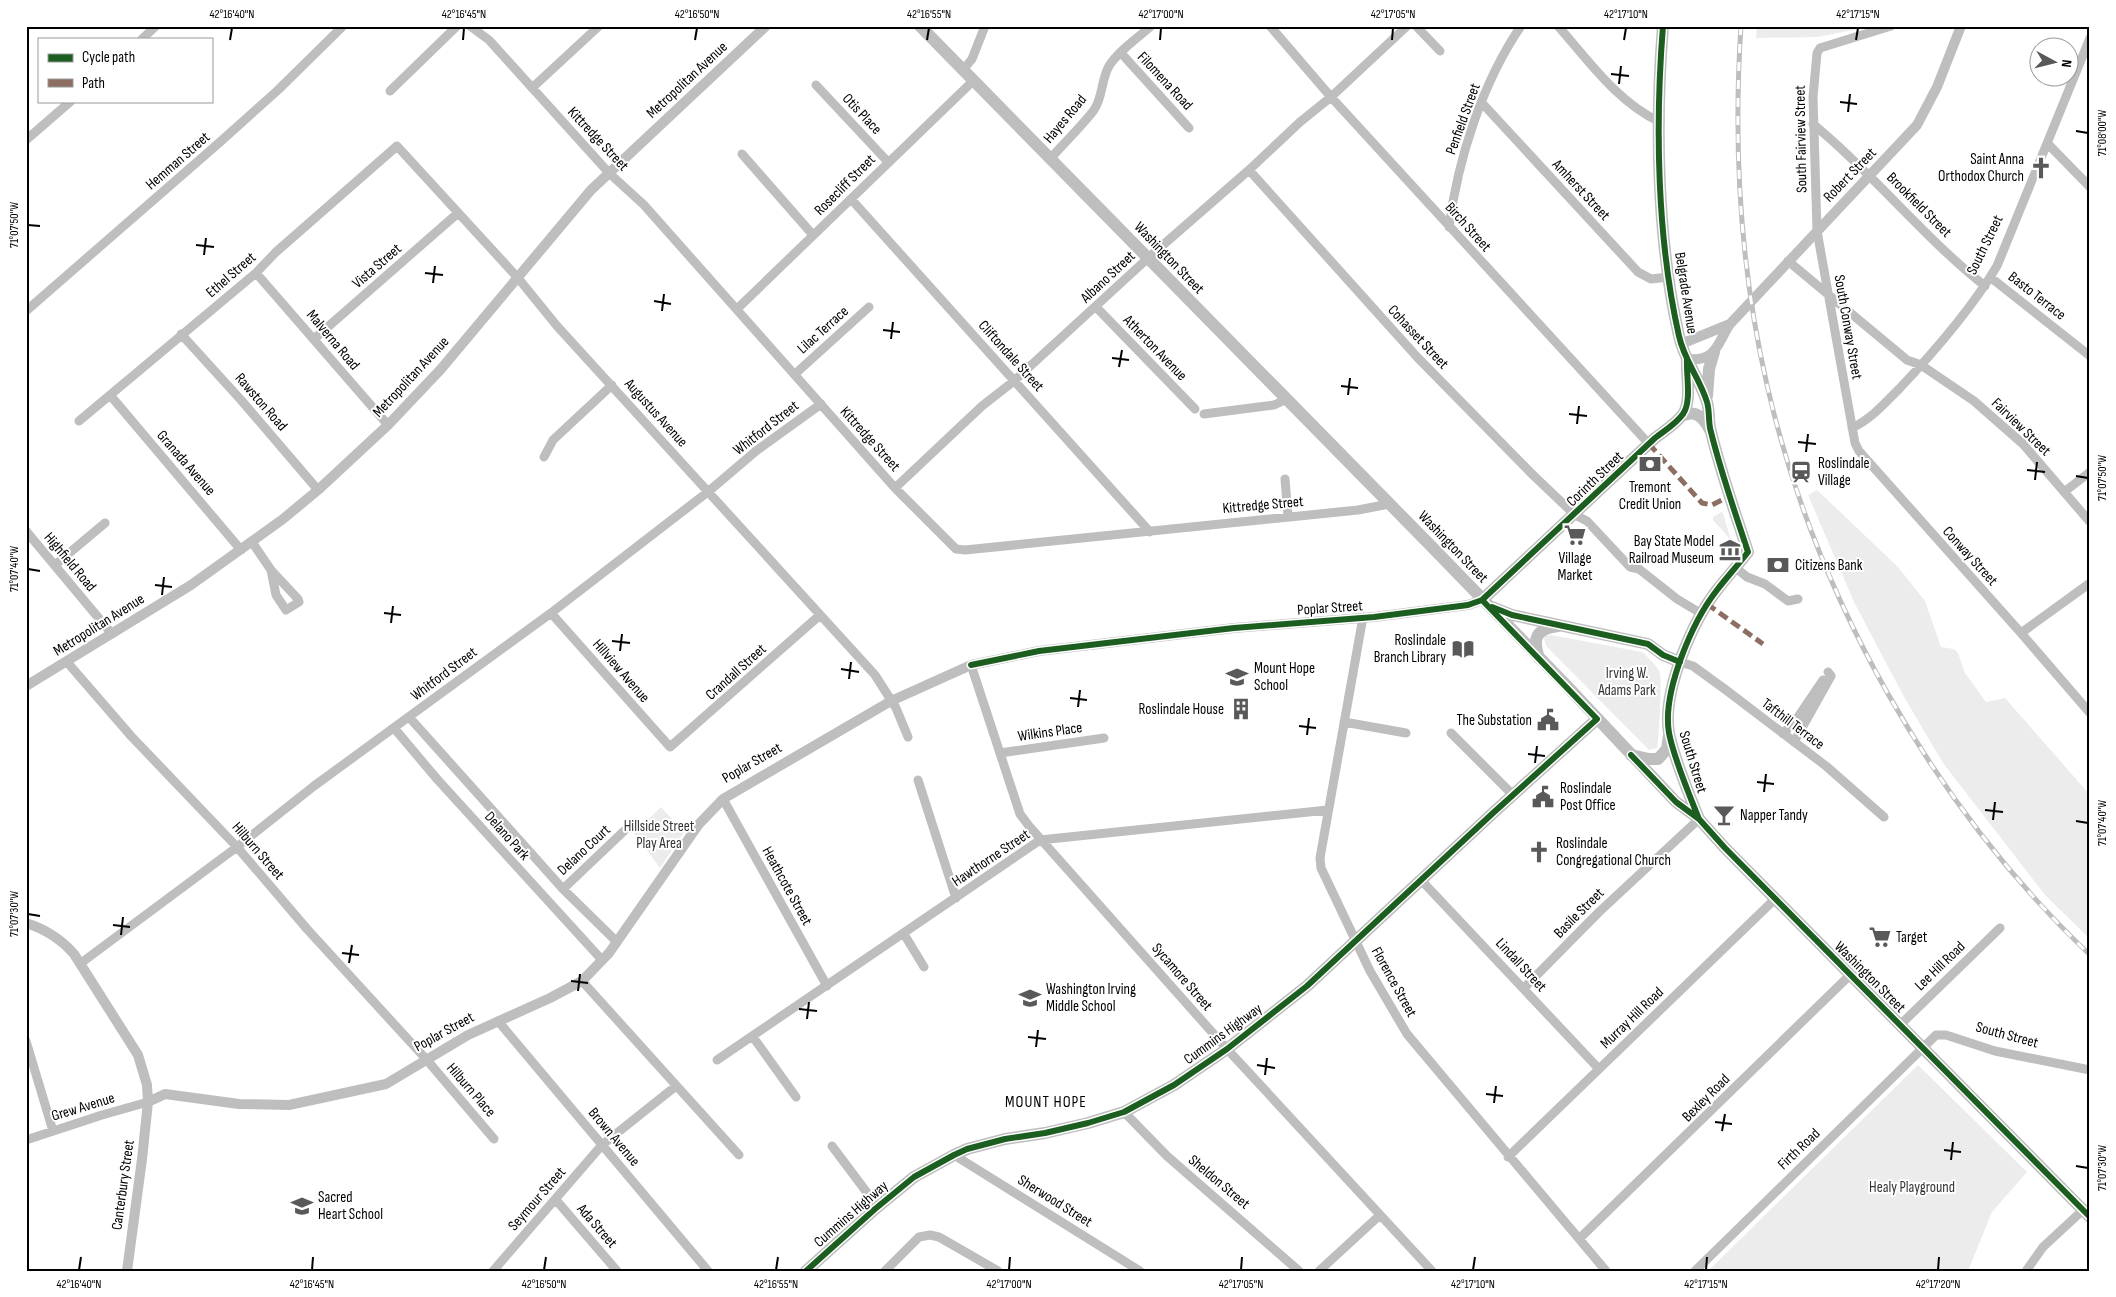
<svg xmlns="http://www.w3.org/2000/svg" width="2116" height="1297" font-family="'Sofia Sans Condensed',sans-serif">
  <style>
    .green { fill: #ececec }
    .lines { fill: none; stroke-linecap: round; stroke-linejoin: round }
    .minor { stroke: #bebebe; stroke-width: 9 }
    .tertiary { stroke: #bebebe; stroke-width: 10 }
    .primary { stroke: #bebebe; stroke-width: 12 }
    .rail-casing { stroke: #bebebe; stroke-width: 5 }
    .rail { stroke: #fff; stroke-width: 3; stroke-dasharray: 9; stroke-linecap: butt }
    .quiet { stroke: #8d6e63; stroke-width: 5; stroke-dasharray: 10 5; stroke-linecap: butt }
    .cycleway-casing { stroke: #fff; stroke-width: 9 }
    .cycleway { stroke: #1b5e20; stroke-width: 6 }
    .ticks { fill: none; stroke: #000; stroke-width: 2 }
    .labels { text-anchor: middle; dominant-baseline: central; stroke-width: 4; stroke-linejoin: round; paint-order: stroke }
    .street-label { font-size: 15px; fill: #000; stroke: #fff }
    .poi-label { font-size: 15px; fill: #000; stroke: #fff; text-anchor: start }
    .park-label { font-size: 15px; fill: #333; stroke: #fff }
    .neighbourhood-label { font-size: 16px; letter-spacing: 1px; fill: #000; stroke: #fff }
    .neatline { fill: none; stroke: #000; stroke-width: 2 }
    .ticks-label { font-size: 12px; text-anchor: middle; fill: #000 }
  </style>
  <rect width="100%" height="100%" fill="#fff"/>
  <path class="green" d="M1757,26H1874L1817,37L1756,38Z
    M1817,490L1898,567L1925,601L1941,647L1954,649L1958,653L1965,673L1986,702L2005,698L2090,795V939L2045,895L1943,763L1904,697L1854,602L1808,495Z
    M1721,512L1723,513L1731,540L1713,520V517Z
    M1551,635L1642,652C1648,657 1657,666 1660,673C1662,678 1659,742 1657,748L1649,750L1546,646L1544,639L1546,636Z
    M661,807L684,832L660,868L634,833Z
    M1918,1065L2027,1172L1992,1212L1968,1271H1708Z"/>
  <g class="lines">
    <path class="minor" d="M470,26L489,40L609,173L644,205L895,488L956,549L965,550L1358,510L1389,504
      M1270,26L1331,97L1649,444
      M1416,26L1440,51
      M1558,26C1588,60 1618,103 1660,122
      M1891,26L1820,48L1817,53L1813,97L1817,231L1855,443L1859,451L2021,633L2090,583
      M142,39L156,26
      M1121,53L1189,128
      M963,70L972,59L985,26
      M816,85L888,162
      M532,88L599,26
      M390,91L457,26
      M1482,103L1638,272L1651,279L1669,277
      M1813,124C1874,174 1923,237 1985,286
      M26,140L71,101
      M2047,143L2090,187
      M742,154L813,235
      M1050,159C1064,143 1081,127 1094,110C1103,97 1101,80 1109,66C1119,50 1138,38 1151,26
      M1249,170L1418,358L1533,475L1575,515L1587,521L1630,567L1639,569L1677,599L1702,614
      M851,199L1150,532
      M1449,227C1458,159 1482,83 1521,26
      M1788,261L1907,360L1921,365L1974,401L2023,444L2090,522
      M256,273L388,425
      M1990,277L2090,356
      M1096,307L1195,409
      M737,309L973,81
      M26,311L220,142L278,90L343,26
      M181,334L241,400L318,490
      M314,339L458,213
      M795,374L869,307
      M110,395L241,550
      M1204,414L1274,405L1285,400
      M79,421L256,273L276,252L397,146L518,278L557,326L875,675L896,708L908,737
      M1852,428C1871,419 1884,404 1899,389C1935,351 1970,311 1997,266L2090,38
      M544,457L553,440L612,385
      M1285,479L1288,516
      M895,488L982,406L1014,381L1147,259L1249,170L1300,122L1331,97L1407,26
      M2064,492L2090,472
      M26,531L112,634
      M252,542L271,570L298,599L299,602L286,610L276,595L271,570
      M55,565L105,523
      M1736,568L1747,577L1765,584L1788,601L1798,599
      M551,613L670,747L820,615
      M1363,617L1320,858L1321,868L1370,971L1407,1034L1606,1271
      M2021,633L2090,713
      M67,662L131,736L237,847L307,929L426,1059L494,1139
      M1680,662L1693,666L1726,690L1826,766L1884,817
      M971,665L1020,814L1029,826L1227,1049L1432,1271
      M409,717L563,889L617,942
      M1344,722L1406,733
      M394,728L437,779L602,960
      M1451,733L1513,795
      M1783,734L1798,717L1823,680
      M1794,742L1831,676L1828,672
      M1000,753L1104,738
      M918,780L956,898
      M723,799L827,986
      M1421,880L1599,1069
      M563,889L624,831
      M904,934L924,967
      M81,963L237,847L314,786L551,613L709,491L756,451L821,404
      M582,981L739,1155
      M1524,988L1599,912L1699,819
      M498,1021L708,1271
      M1900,1025L2000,928
      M753,1037L796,1097
      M26,1041L53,1131
      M717,1060L1040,840L1328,810
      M1124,1112L1167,1156L1299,1271
      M26,1140L102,1115L148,1102
      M832,1146L877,1206
      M954,1155L1140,1271
      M1508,1157L1775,899
      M556,1200L617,1271
      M1579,1239L1850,975
      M493,1271L602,1145L676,1086
      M885,1271L919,1237L930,1235L939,1237L998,1271
      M1319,1271L1380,1215
      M1695,1271L1936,1035H1946L1995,1051L2090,1070
      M2026,1271L2043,1247L2083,1210"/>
    <path class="tertiary" d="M1681,344L1730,324
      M1687,359C1717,362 1716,345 1730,324L1917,125L1937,87L1961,26
      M26,686L191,585L283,519L318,490L388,425L441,369L591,190L766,26
      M26,923C45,929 61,939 74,954L138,1055L147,1085L148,1102L142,1159L127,1271
      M148,1102L165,1094L239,1104L289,1105L386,1084L468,1035L550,998L582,981L609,953L699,824L723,799L891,701L971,665L1039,651L1234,628L1374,617L1468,605L1482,600"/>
    <path class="primary" d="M920,26L1432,547L1566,685L1676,802L1699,819L1725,848L2090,1217
      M1663,26C1655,125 1657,239 1679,336C1684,360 1700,379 1707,402C1710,412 1708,423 1711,432C1721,473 1735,512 1748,552C1738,565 1727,577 1717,590C1692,622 1662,692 1669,733C1674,759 1689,794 1699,819
      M1707,396L1709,369L1714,352
      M1682,416C1696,409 1704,418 1710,430
      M1482,600L1655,438C1664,431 1676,424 1683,414C1692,401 1686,375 1687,359
      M1492,607L1512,615L1648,644L1663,655L1680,662
      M1539,658C1532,638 1536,629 1558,626
      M1631,755L1649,759H1658L1667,749L1669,735
      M806,1271L875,1209L914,1177L954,1155L967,1149L1005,1139L1045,1133L1088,1123L1124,1112L1174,1085L1227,1049L1307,986L1493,813L1597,719"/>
    <g class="rail-casing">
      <path id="rail" d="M1741,26C1733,147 1740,267 1767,385C1815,596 1933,806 2090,955"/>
    </g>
    <use href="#rail" class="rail"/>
    <path class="quiet" d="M1649,444L1702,503L1712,505L1730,496
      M1707,604L1763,644"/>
    <g class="cycleway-casing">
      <path id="cycleway" d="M1663,26C1655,125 1657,239 1679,336C1684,360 1700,379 1707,402C1710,412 1708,423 1711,432C1721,473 1735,512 1748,552C1738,565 1727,577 1717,590C1692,622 1662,692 1669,733C1674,759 1689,794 1699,819
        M1492,607L1512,615L1648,644L1663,655L1680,662
        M971,665L1039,651L1234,628L1374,617L1468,605L1482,600L1655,438C1664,431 1676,424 1683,414C1692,401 1686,375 1687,359
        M1631,755L1676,802L1699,819L1725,848L2090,1217
        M806,1271L875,1209L914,1177L954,1155L967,1149L1005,1139L1045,1133L1088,1123L1124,1112L1174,1085L1227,1049L1307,986L1493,813L1597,719L1482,600"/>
    </g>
    <use href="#cycleway" class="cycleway"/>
  </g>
  <path class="ticks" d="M230,40L232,28M463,40L464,28M695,40L697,28M927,40L929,28M1160,40L1161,28M1392,40L1393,28M1624,40L1626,28M1856,40L1858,28M1611,74L1629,76M1619,84L1621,66M1840,102L1857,104M1848,112L1850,94M2076,131L2088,133M28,225L40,226M196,245L214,247M204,255L206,238M425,273L443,275M433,283L435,266M654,301L671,304M662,311L664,294M883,330L900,332M891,339L893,322M1112,358L1129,360M1119,367L1122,350M1341,386L1358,388M1348,395L1350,378M1569,414L1587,416M1577,424L1579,406M1798,442L1816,444M1806,452L1808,434M2027,470L2045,472M2076,476L2088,478M2035,480L2037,462M28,569L40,571M155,585L172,587M162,595L164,577M384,613L401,615M391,623L393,606M612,641L630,643M620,651L622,634M841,669L859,672M849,679L851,662M1070,698L1087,700M1078,707L1080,690M1299,726L1316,728M1307,735L1309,718M1528,754L1545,756M1535,763L1537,746M1757,782L1774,784M1764,792L1766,774M1985,810L2003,812M1993,820L1995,802M2076,821L2088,823M28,914L40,916M113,925L130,927M121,935L123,917M342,953L359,955M349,963L352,945M571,981L588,983M578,991L580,974M799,1009L817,1011M807,1019L809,1002M1028,1037L1046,1039M1036,1047L1038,1030M1257,1065L1275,1068M1265,1075L1267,1058M1486,1094L1503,1096M1494,1103L1496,1086M1715,1122L1732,1124M1722,1131L1725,1114M1944,1150L1961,1152M1951,1160L1953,1142M2076,1166L2088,1168M79,1270L81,1257M312,1270L313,1257M544,1270L546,1257M776,1270L778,1257M1009,1270L1010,1257M1241,1270L1242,1257M1473,1270L1475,1257M1706,1270L1707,1257M1938,1270L1939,1257"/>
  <defs>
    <g id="church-bare" transform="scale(1.725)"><path d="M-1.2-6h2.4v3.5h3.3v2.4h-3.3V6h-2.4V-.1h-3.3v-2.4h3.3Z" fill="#595959" stroke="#fff" stroke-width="2.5" paint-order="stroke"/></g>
    <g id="bank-bare" transform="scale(1.725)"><path d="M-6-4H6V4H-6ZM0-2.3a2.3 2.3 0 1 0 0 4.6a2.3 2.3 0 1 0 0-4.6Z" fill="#595959" stroke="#fff" stroke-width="2.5" paint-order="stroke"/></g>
    <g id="station-bare" transform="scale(1.725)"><path d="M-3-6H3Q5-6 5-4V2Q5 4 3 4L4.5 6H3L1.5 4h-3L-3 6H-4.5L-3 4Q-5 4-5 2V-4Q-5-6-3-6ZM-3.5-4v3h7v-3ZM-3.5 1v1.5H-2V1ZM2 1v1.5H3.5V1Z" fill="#595959" stroke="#fff" stroke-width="2.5" paint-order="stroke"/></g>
    <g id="supermarket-bare" transform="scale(1.725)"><path d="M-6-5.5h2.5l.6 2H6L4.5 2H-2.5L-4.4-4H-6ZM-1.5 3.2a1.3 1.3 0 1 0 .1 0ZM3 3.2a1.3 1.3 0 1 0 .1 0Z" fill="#595959" stroke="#fff" stroke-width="2.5" paint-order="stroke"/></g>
    <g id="museum-bare" transform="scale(1.725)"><path d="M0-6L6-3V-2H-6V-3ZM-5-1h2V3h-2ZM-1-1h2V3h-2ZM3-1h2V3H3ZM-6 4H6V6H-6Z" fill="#595959" stroke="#fff" stroke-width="2.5" paint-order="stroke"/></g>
    <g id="library-bare" transform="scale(1.725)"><path d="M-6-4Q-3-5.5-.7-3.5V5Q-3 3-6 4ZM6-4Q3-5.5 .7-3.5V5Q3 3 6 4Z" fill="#595959" stroke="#fff" stroke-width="2.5" paint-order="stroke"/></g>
    <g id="school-bare" transform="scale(1.725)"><path d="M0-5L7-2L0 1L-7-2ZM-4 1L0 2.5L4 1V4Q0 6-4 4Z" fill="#595959" stroke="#fff" stroke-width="2.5" paint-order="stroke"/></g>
    <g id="building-bare" transform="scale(1.725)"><path d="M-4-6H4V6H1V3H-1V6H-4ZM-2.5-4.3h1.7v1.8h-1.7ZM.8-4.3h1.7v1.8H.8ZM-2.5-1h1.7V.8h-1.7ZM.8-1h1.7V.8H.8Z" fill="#595959" stroke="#fff" stroke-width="2.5" paint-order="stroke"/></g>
    <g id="civic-bare" transform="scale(1.725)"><path d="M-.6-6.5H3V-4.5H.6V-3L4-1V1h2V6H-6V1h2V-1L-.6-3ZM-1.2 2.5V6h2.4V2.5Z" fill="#595959" stroke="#fff" stroke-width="2.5" paint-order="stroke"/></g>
    <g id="bar-bare" transform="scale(1.725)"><path d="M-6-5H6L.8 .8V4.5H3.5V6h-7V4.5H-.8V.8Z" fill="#595959" stroke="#fff" stroke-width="2.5" paint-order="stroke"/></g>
  </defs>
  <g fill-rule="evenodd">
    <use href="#church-bare" x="2041" y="168"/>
    <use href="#bank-bare" x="1650" y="464"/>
    <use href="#station-bare" x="1801" y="472"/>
    <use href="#supermarket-bare" x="1575" y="535"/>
    <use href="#museum-bare" x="1730" y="550"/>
    <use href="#bank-bare" x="1778" y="565"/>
    <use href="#library-bare" x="1463" y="649"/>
    <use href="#school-bare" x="1237" y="677"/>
    <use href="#building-bare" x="1241" y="709"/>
    <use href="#civic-bare" x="1548" y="720"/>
    <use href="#civic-bare" x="1543" y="797"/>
    <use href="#bar-bare" x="1724" y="815"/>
    <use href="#church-bare" x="1539" y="852"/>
    <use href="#supermarket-bare" x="1880" y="937"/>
    <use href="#school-bare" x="1030" y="998"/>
    <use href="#school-bare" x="302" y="1206"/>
  </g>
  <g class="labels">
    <g class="street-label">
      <text transform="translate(687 80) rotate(-43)">Metropolitan Avenue</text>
      <text transform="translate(1165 81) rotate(47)">Filomena Road</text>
      <text transform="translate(862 114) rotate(47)">Otis Place</text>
      <text transform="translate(1065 119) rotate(-50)">Hayes Road</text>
      <text transform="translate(1463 119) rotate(-70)">Penfield Street</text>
      <text transform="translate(598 139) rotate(47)">Kittredge Street</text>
      <text transform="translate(1801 139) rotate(-91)">South Fairview Street</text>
      <text transform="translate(178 161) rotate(-41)">Hemman Street</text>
      <text transform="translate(1850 175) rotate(-46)">Robert Street</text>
      <text transform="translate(845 185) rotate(-45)">Rosecliff Street</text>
      <text transform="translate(1581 190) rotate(47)">Amherst Street</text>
      <text transform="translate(1919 205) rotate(45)">Brookfield Street</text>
      <text transform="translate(1468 227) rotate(48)">Birch Street</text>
      <text transform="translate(1985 245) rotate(-64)">South Street</text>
      <text transform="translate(1169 258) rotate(46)">Washington Street</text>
      <text transform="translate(377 266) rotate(-41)">Vista Street</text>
      <text transform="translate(231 275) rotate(-41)">Ethel Street</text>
      <text transform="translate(1108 277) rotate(-43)">Albano Street</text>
      <text transform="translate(1686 293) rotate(81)">Belgrade Avenue</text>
      <text transform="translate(2037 296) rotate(38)">Basto Terrace</text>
      <text transform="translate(1848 327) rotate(80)">South Conway Street</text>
      <text transform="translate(823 330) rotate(-42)">Lilac Terrace</text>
      <text transform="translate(1418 337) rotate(47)">Cohasset Street</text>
      <text transform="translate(333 340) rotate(50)">Malverna Road</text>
      <text transform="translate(1155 348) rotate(46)">Atherton Avenue</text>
      <text transform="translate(1011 356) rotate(48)">Cliftondale Street</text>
      <text transform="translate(411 377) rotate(-47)">Metropolitan Avenue</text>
      <text transform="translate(261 402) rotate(49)">Rawston Road</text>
      <text transform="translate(656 413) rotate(48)">Augustus Avenue</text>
      <text transform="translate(2021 427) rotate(44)">Fairview Street</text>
      <text transform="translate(766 428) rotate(-38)">Whitford Street</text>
      <text transform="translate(870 439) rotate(48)">Kittredge Street</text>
      <text transform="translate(186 463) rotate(49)">Granada Avenue</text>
      <text transform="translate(1595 479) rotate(-44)">Corinth Street</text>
      <text transform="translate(1263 505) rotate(-5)">Kittredge Street</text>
      <text transform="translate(1453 547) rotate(46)">Washington Street</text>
      <text transform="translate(1970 556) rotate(48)">Conway Street</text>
      <text transform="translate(70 562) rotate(50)">Highfield Road</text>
      <text transform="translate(1330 608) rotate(-4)">Poplar Street</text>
      <text transform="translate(99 625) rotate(-32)">Metropolitan Avenue</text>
      <text transform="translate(621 671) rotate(49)">Hillview Avenue</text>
      <text transform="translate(736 672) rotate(-42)">Crandall Street</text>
      <text transform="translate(444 674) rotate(-37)">Whitford Street</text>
      <text transform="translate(1793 724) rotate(37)">Tafthill Terrace</text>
      <text transform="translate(1050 732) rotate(-8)">Wilkins Place</text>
      <text transform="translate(1693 762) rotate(73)">South Street</text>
      <text transform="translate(752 763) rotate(-30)">Poplar Street</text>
      <text transform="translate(507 836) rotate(48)">Delano Park</text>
      <text transform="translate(584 850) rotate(-43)">Delano Court</text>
      <text transform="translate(258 851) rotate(49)">Hilburn Street</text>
      <text transform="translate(991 858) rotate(-34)">Hawthorne Street</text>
      <text transform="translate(787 886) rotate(61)">Heathcote Street</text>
      <text transform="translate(1579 913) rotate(-45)">Basile Street</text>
      <text transform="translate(1521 965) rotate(47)">Lindall Street</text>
      <text transform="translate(1940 966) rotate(-44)">Lee Hill Road</text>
      <text transform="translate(1182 977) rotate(49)">Sycamore Street</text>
      <text transform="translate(1870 977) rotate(45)">Washington Street</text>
      <text transform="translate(1394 982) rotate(61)">Florence Street</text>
      <text transform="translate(1632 1018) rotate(-44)">Murray Hill Road</text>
      <text transform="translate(444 1032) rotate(-29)">Poplar Street</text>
      <text transform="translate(1223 1034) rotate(-36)">Cummins Highway</text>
      <text transform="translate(2007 1035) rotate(15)">South Street</text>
      <text transform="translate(471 1090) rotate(49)">Hilburn Place</text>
      <text transform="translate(1706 1098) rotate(-45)">Bexley Road</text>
      <text transform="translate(83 1107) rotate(-17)">Grew Avenue</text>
      <text transform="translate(614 1137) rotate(50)">Brown Avenue</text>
      <text transform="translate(1799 1149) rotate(-44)">Firth Road</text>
      <text transform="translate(1219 1182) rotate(40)">Sheldon Street</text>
      <text transform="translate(123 1185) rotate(-82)">Canterbury Street</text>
      <text transform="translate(537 1199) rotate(-49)">Seymour Street</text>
      <text transform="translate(1055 1201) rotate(32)">Sherwood Street</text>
      <text transform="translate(851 1214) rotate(-41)">Cummins Highway</text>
      <text transform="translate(597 1226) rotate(49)">Ada Street</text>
    </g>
    <g class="poi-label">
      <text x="2024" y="159" text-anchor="end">Saint Anna<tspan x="2024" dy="17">Orthodox Church</tspan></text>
      <text x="1818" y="463">Roslindale<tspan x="1818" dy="17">Village</tspan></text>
      <text x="1650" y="487" text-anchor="middle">Tremont<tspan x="1650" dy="17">Credit Union</tspan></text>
      <text x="1714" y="541" text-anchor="end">Bay State Model<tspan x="1714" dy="17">Railroad Museum</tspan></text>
      <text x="1575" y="558" text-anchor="middle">Village<tspan x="1575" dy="17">Market</tspan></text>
      <text x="1795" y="565">Citizens Bank</text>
      <text x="1446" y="640" text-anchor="end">Roslindale<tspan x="1446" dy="17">Branch Library</tspan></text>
      <text x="1254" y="668">Mount Hope<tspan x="1254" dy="17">School</tspan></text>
      <text x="1224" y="709" text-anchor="end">Roslindale House</text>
      <text x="1532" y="720" text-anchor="end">The Substation</text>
      <text x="1560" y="788">Roslindale<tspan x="1560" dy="17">Post Office</tspan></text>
      <text x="1740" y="815">Napper Tandy</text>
      <text x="1556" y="843">Roslindale<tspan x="1556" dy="17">Congregational Church</tspan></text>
      <text x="1896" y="937">Target</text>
      <text x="1046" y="989">Washington Irving<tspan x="1046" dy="17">Middle School</tspan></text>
      <text x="318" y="1197">Sacred<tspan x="318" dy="17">Heart School</tspan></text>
    </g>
    <g class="park-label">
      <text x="1627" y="673">Irving W.<tspan x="1627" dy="17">Adams Park</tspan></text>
      <text x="659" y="826">Hillside Street<tspan x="659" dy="17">Play Area</tspan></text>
      <text x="1912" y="1187">Healy Playground</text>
    </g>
    <g class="neighbourhood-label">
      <text x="1046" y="1102">MOUNT HOPE</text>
    </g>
  </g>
  <rect width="2116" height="1297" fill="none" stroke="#ffffff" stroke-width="55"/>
  <rect x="38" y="38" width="175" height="65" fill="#ffffff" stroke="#999999"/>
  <rect x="48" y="54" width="25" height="8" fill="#1b5e20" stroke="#999999"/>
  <text x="82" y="62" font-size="15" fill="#000000">Cycle path</text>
  <rect x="48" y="79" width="25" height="8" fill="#8d6e63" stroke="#999999"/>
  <text x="82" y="88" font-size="15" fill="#000000">Path</text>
  <g transform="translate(2054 62) rotate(97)"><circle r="24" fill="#ffffff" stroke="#999999"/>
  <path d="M0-4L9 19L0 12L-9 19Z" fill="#595959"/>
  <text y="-8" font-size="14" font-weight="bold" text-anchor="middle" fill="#000000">N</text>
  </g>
  <rect x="28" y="28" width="2060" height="1242" class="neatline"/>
  <g class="ticks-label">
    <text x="232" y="18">42°16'40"N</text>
    <text x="464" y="18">42°16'45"N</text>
    <text x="697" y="18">42°16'50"N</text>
    <text x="929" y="18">42°16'55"N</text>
    <text x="1161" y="18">42°17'00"N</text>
    <text x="1393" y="18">42°17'05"N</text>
    <text x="1626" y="18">42°17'10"N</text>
    <text x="1858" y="18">42°17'15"N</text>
    <text transform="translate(2102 133) rotate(-90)" y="4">71°08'00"W</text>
    <text transform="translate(14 225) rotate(-90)" y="4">71°07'50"W</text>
    <text transform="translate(2102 478) rotate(-90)" y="4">71°07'50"W</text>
    <text transform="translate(14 569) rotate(-90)" y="4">71°07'40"W</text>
    <text transform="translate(2102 823) rotate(-90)" y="4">71°07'40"W</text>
    <text transform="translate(14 914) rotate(-90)" y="4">71°07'30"W</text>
    <text transform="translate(2102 1168) rotate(-90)" y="4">71°07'30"W</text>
    <text x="79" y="1288">42°16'40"N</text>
    <text x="312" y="1288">42°16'45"N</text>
    <text x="544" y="1288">42°16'50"N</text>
    <text x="776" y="1288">42°16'55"N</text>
    <text x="1009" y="1288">42°17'00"N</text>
    <text x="1241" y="1288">42°17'05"N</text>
    <text x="1473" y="1288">42°17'10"N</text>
    <text x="1706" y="1288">42°17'15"N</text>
    <text x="1938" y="1288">42°17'20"N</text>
  </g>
</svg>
